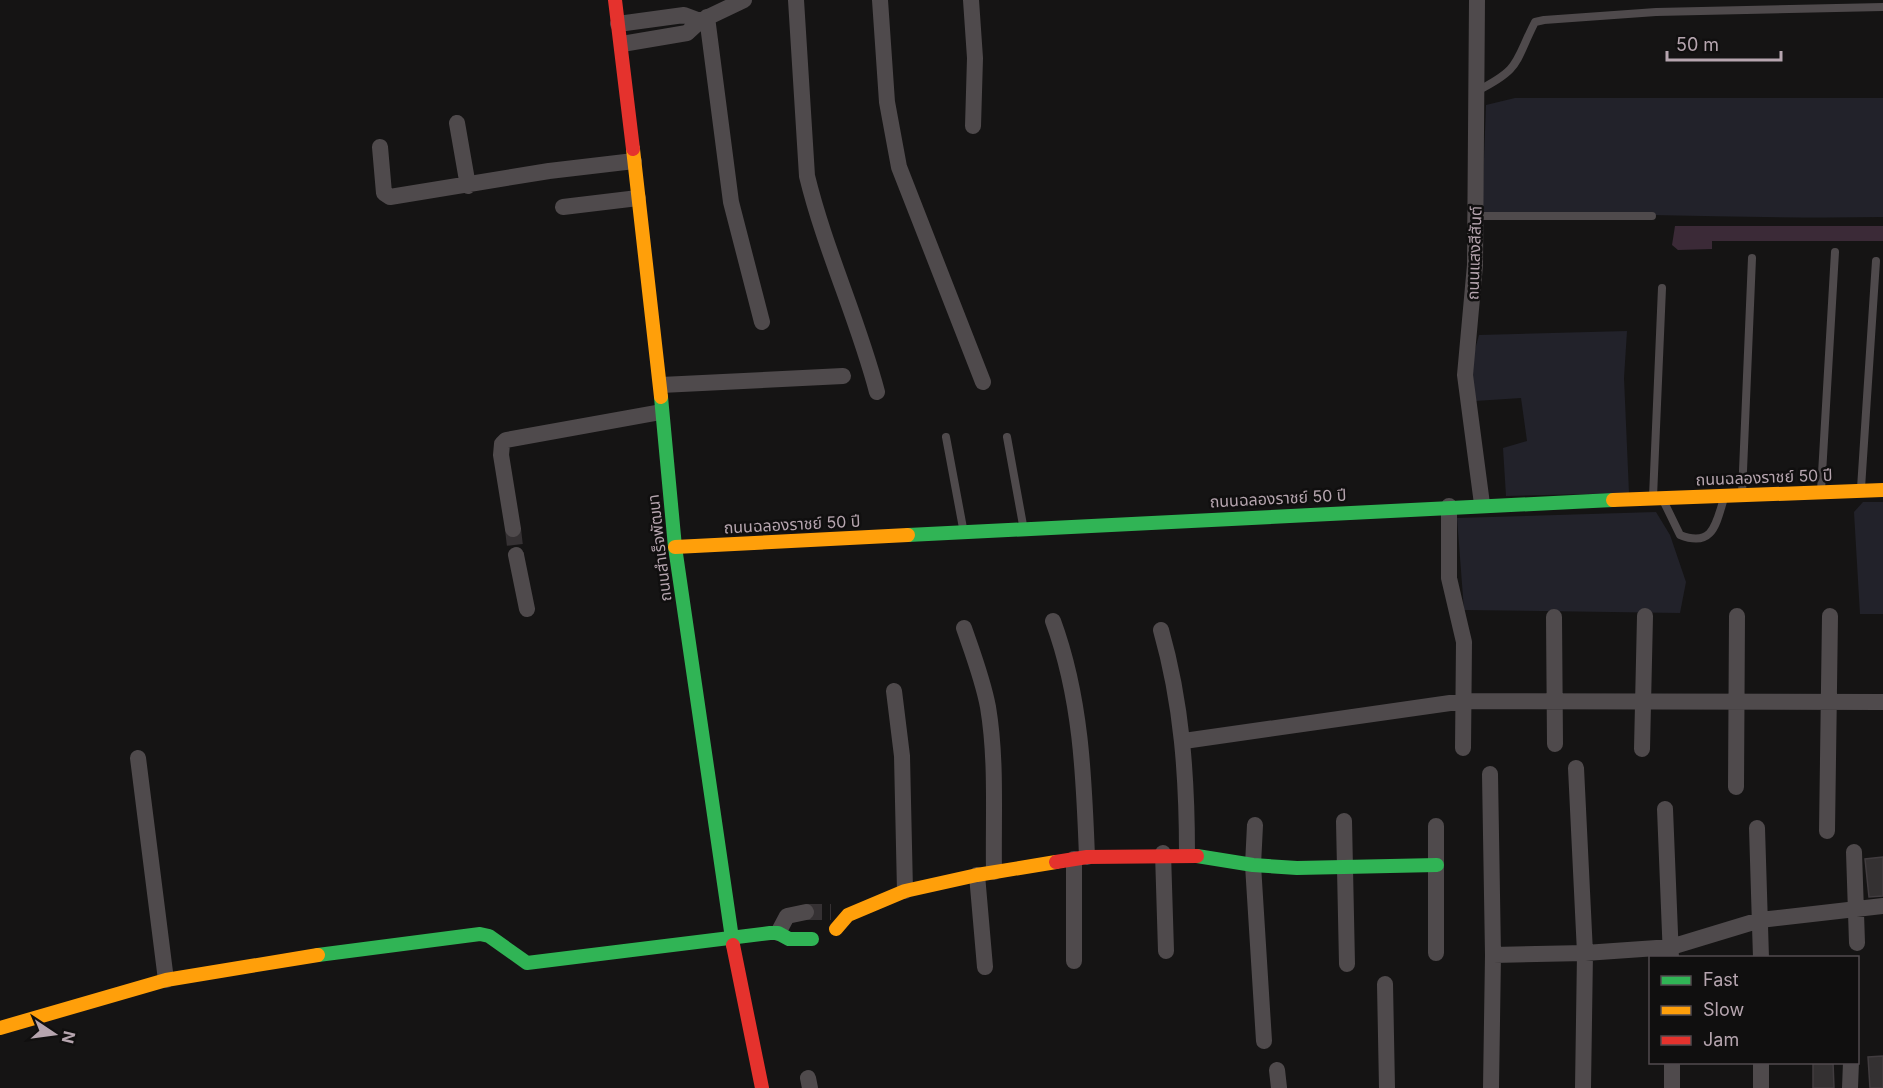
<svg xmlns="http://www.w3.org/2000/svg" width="1883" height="1088" font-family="Inter,'Noto Sans Thai',sans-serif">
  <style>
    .green { fill: #22222a }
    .water { fill: #3b2a37 }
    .building { fill: #343132; stroke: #413c3f; stroke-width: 1.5 }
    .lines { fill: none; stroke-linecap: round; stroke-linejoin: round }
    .street-tunnel { stroke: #353133; stroke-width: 16; stroke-dasharray: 16 8; stroke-linecap: butt }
    .lane { stroke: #4f4a4c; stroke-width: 8 }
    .street { stroke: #4f4a4c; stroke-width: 16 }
    .fast { stroke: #30b455; stroke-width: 14 }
    .slow { stroke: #ff9f0a; stroke-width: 14 }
    .jam { stroke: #e5322d; stroke-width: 14 }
    .labels { text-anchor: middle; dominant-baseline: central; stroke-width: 5; stroke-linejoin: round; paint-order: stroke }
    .street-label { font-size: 16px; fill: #b6a5af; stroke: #100f0f }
  </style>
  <rect width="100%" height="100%" fill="#151414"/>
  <path class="green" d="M1515,98H1883V217C1749,219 1615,213 1482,212L1486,105Z
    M1627,331L1624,378L1629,493L1506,496L1503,448L1527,441L1521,398L1475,401L1471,364L1479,335Z
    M1863,502H1883V614H1860L1854,512Z
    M1656,512L1670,535L1686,582L1680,613L1464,610L1457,518Z"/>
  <path class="water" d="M1675,226H1883V241H1712V249L1678,250L1672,245Z"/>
  <path class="building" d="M1883,857V896L1869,897L1865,859Z
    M1883,1056V1088H1870L1868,1057Z
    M1813,1062H1833L1834,1088H1813Z"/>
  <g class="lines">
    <path class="street-tunnel" d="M513,529L516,555
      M806,912H831"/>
    <path class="lane" d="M1477,91C1522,68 1514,63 1535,22L1544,20L1656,12L1883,7
      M1476,216H1652
      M946,437L963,528
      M1007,437L1023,525
      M1861,488L1876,261
      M1821,491L1835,252
      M1742,494L1752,258
      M1653,497L1662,288
      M1663,500L1680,535C1713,548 1716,524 1724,498"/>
    <path class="street" d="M796,0L807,176C825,250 858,319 877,392
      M880,0L887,102L899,167L983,382
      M971,0L975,58L973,126
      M1477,0L1475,265L1465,375L1482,504
      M707,17L731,202L762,322
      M618,24L684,15L700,21
      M622,44L687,33L700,21L744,0
      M457,123L468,186
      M380,147L384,193L390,197L549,171L634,161
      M563,207L638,198
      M661,385L843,376
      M1449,506V578L1464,642L1463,748
      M513,529L501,455L502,444L506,440L661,412
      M516,555L527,609
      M1554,617L1555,744
      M1053,621C1081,697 1084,776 1087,857
      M964,628C973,654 983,680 988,707C997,761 993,818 994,872
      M1161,630C1182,704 1187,777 1187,854
      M894,691L902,756L905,891
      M1184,741L1464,701L1883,702
      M1642,749L1645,616
      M138,758L166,980
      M1576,768L1585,953L1583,1088
      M1490,774L1493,955L1491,1088
      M1736,787L1737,616
      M1665,809L1671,958
      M1344,821L1347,964
      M1255,825L1253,865L1264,1041
      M1757,828L1761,958
      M1827,831L1830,616
      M1854,852L1857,943
      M1163,853L1166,951
      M1074,859V961
      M977,875L985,967
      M778,933L787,916L806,912
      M1436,953V826
      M1493,955L1585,953L1671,947L1760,920L1883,906
      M1385,984L1387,1088
      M1672,1062V1088
      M1761,1062V1088
      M1277,1070L1279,1088
      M808,1078L810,1088
      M1850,1088L1851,1062"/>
    <path class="fast" d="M661,397L675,547L733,945
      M908,535L1613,500
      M1197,856L1253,865L1297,868L1437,865
      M318,955L480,934L489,936L527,963L770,933H778L789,939H812"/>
    <path class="slow" d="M633,149L661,397
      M1613,500L1883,490
      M675,547L908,535
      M836,929L848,915L905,891L977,875L1056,862
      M0,1028L166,980L318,955"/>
    <path class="jam" d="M615,0L633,149
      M1056,862L1087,857L1197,856
      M733,945L762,1088"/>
  </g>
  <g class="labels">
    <g class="street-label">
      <text transform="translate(1474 253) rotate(-88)">ถนนแสงสีสันต์</text>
      <text transform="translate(1764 477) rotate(-2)">ถนนฉลองราชย์ 50 ปี</text>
      <text transform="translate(1278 498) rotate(-3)">ถนนฉลองราชย์ 50 ปี</text>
      <text transform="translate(792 524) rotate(-3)">ถนนฉลองราชย์ 50 ปี</text>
      <text transform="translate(659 548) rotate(-97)">ถนนสำเร็จพัฒนา</text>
    </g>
  </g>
  <rect x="1649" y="956" width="210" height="108" fill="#100f0f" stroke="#524b4f" stroke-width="1.5"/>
  <rect x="1661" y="976" width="30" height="9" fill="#30b455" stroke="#524b4f" stroke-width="1.5"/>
  <text x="1703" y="986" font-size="18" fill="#b6a5af">Fast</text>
  <rect x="1661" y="1006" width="30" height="9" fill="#ff9f0a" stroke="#524b4f" stroke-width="1.5"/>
  <text x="1703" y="1016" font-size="18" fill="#b6a5af">Slow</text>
  <rect x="1661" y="1036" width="30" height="9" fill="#e5322d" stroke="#524b4f" stroke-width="1.5"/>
  <text x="1703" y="1046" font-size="18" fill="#b6a5af">Jam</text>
  <g transform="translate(54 1034) rotate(103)" stroke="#100f0f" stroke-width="4.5" paint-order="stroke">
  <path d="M0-4.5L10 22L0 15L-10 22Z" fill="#b6a5af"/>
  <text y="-9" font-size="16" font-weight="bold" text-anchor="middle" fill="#b6a5af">N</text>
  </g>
  <path d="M1667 51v9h114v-9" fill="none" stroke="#b6a5af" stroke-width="3"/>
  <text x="1676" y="51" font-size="18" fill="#b6a5af" stroke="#100f0f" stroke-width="4.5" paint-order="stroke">50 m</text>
</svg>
